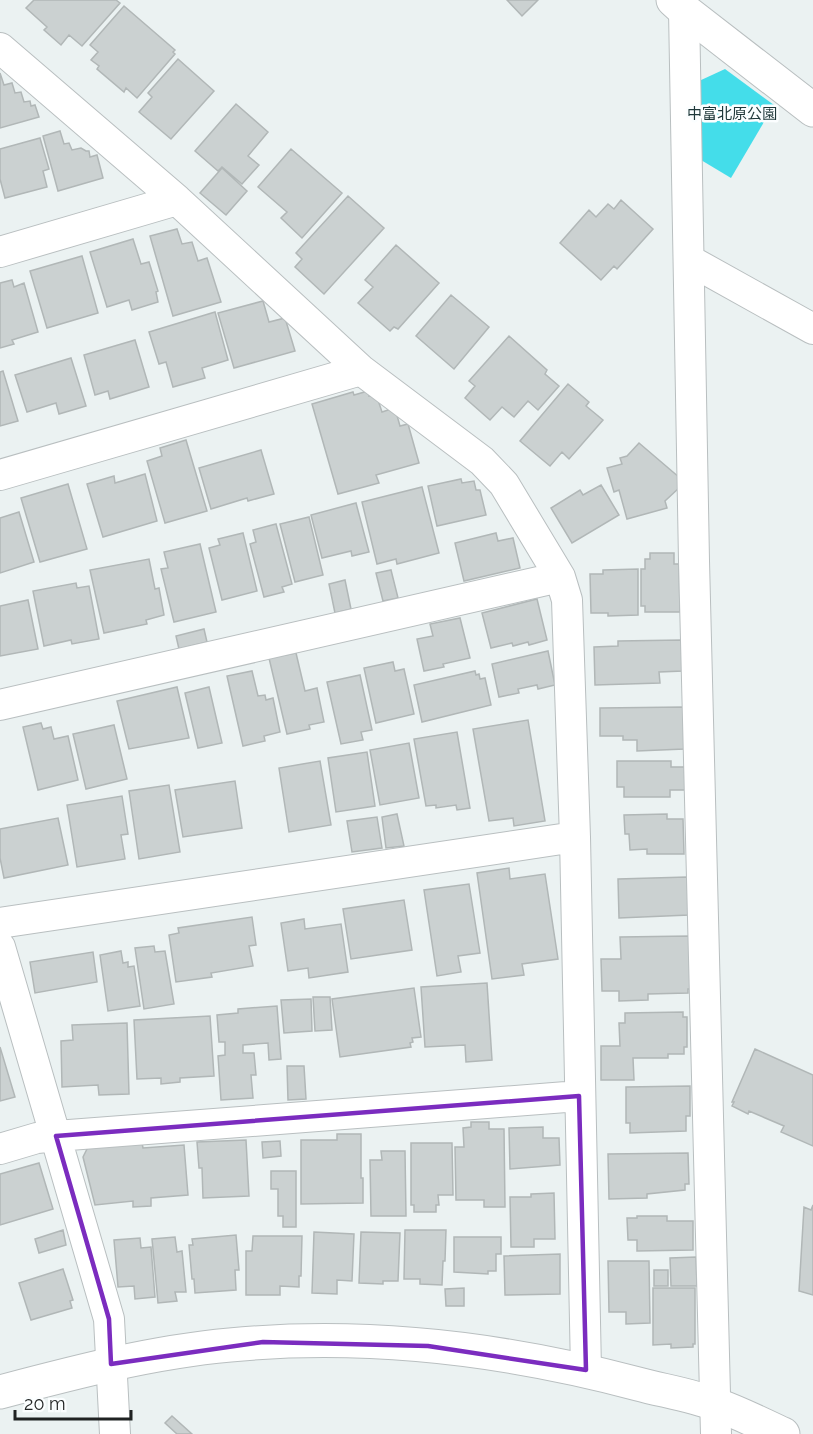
<svg xmlns="http://www.w3.org/2000/svg" width="813" height="1434" font-family="Raleway,'Noto Sans JP',sans-serif">
  <style>
    .green { fill: #44ddea }
    .building { fill: #cbd1d1; stroke: #b1b7b7; stroke-width: 1.5 }
    .lines { fill: none; stroke-linecap: round; stroke-linejoin: round }
    .minor-casing { stroke: #b9bfc0; stroke-width: 32 }
    .tertiary-casing { stroke: #b9bfc0; stroke-width: 35 }
    .minor { stroke: #fff; stroke-width: 30 }
    .tertiary { stroke: #fff; stroke-width: 33 }
    .marked { fill: none; stroke: #7b2cbf; stroke-width: 4.5; stroke-linejoin: round }
    .labels { text-anchor: middle; dominant-baseline: central; stroke-width: 5; stroke-linejoin: round; paint-order: stroke }
    .park-label { font-size: 15px; fill: #1f383a; stroke: #fbfeff }
  </style>
  <rect width="100%" height="100%" fill="#ebf2f2"/>
  <path class="green" d="M725,69L774,105L731,178L701,160L699,81Z"/>
  <path class="building" d="M34,0H116L120,3L82,46L69,35L61,45L44,30L47,27L26,8Z
    M507,0H538L522,16Z
    M124,6L175,50L173,52L175,54L137,98L126,88L124,92L97,69L99,66L91,60L98,52L90,45Z
    M178,59L214,91L171,139L139,112L152,97L148,93Z
    M0,73L4,85L12,83L15,93L21,92L24,102L30,101L31,106L35,105L39,117L0,128Z
    M236,104L268,132L248,156L259,165L242,184L222,167L218,171L195,151Z
    M60,131L64,144L69,143L72,150L81,148L86,151H89L90,157L97,155L103,178L58,191L43,136Z
    M40,138L49,169L43,171L47,187L5,198L0,179V149Z
    M291,149L342,193L302,238L281,218L287,212L258,187Z
    M222,168L247,191L226,215L200,193Z
    M348,196L384,228L324,294L295,267L302,259L296,253Z
    M621,200L653,229L617,269L614,266L601,280L560,243L589,210L596,217L608,204L614,209Z
    M177,229L182,244L192,242L198,261L207,258L221,302L173,316L150,236Z
    M133,239L141,264L149,262L158,291L156,292L158,302L132,310L129,300L107,307L90,252Z
    M396,245L439,283L398,329L394,327L390,331L358,303L373,287L365,280Z
    M82,256L98,313L47,328L30,271Z
    M12,280L14,287L24,283L38,332L12,340L14,344L0,348V283Z
    M451,295L489,327L454,369L416,336Z
    M263,301L269,322L285,318L295,351L234,368L218,313Z
    M215,312L228,360L202,368L205,378L173,387L166,362L159,364L149,332Z
    M509,336L547,370L545,374L559,386L538,410L528,401L514,417L502,407L490,420L465,398L475,386L469,381Z
    M135,340L149,387L110,399L108,391L95,395L84,355Z
    M71,358L86,406L59,414L56,403L27,412L15,375Z
    M3,371L18,421L0,426V372Z
    M568,384L589,402L586,406L603,420L569,459L562,452L550,466L520,441Z
    M368,391L369,396L376,394L382,412L391,409L396,412L400,426L408,424L419,463L376,475L379,483L338,494L312,404L353,392L354,395Z
    M186,440L207,511L165,523L147,461L162,456L160,448Z
    M639,443L680,478L679,488L665,501L667,508L627,519L619,490L614,492L607,468L622,464L620,458L627,456Z
    M261,450L274,494L248,501L247,498L211,509L199,468Z
    M145,474L157,521L103,537L87,484L114,476L115,483Z
    M461,479L462,483L474,481L476,490H480L486,515L437,526L428,486Z
    M68,484L87,549L40,562L21,498Z
    M601,485L619,515L572,543L551,508L580,490L583,495Z
    M422,487L439,553L397,564L396,559L377,564L362,502Z
    M356,503L369,552L352,556L351,551L322,558L311,515Z
    M19,512L34,562L0,573V518Z
    M309,517L323,575L295,582L280,524Z
    M276,524L292,584L282,587L284,592L264,597L250,544L256,542L253,530Z
    M243,533L257,591L222,600L209,548L220,545L218,539Z
    M496,533L498,541L513,538L520,568L464,581L455,543Z
    M200,544L216,612L174,622L161,569L168,568L164,552Z
    M650,553H674V564H679L680,612H645V606H641V569H645V559H650Z
    M149,559L155,589L159,588L164,615L146,620L147,624L104,633L90,570Z
    M638,569V615L608,616V613H591L590,574H603V570Z
    M391,570L398,598L383,601L376,573Z
    M345,580L351,609L335,613L329,584Z
    M76,583L77,588L89,586L99,639L72,644L71,640L44,646L33,591Z
    M537,599L547,640L529,645L528,642L513,646L512,643L491,648L482,613Z
    M28,600L38,649L0,656V606Z
    M460,618L470,658L443,664L444,667L424,671L417,639L433,636L430,624Z
    M204,629L207,642L179,649L176,636Z
    M682,640L683,671L659,672L660,683L595,685L594,647L618,646V641Z
    M548,651L555,685L538,689L537,685L518,689L519,693L499,697L492,664Z
    M296,653L305,691L317,688L324,722L309,725L310,729L287,734L269,658Z
    M393,662L395,671L404,669L414,714L376,723L364,668Z
    M252,671L258,696L265,695L266,700L273,698L280,732L264,736L265,741L243,746L227,676Z
    M475,671L476,675L479,674L480,679L485,678L491,705L422,722L414,685Z
    M360,675L372,730L361,732L363,740L341,744L327,682Z
    M177,687L189,738L129,749L117,701Z
    M209,687L222,743L198,748L185,693Z
    M684,707V749L637,751V740H623V736H600V708Z
    M528,720L545,821L514,826L513,818L489,821L473,729Z
    M41,723L43,729L51,727L54,739L68,736L78,780L38,790L23,727Z
    M114,725L127,779L86,789L73,734Z
    M457,732L470,808L457,810L456,805L436,808V805L426,806L414,739Z
    M409,743L419,798L380,805L370,750Z
    M367,752L375,806L336,812L328,758Z
    M320,761L331,825L289,832L279,768Z
    M617,761H671V767H685V790H670V797H624V787H617Z
    M235,781L242,828L183,837L175,790Z
    M169,785L180,852L139,859L129,791Z
    M122,796L128,834L121,835L125,859L77,867L67,805Z
    M397,814L404,846L386,848L382,817Z
    M667,814V819H683L684,854H647V849L630,850L629,834H625L624,815Z
    M377,817L382,848L352,852L347,821Z
    M58,818L68,865L4,878L0,858V829Z
    M509,868L510,879L545,874L558,959L522,964L524,975L492,979L477,873Z
    M687,877L689,915L619,918L618,879Z
    M469,884L480,953L458,956L461,972L437,976L424,890Z
    M404,900L412,950L351,959L343,909Z
    M252,917L256,945L249,946L253,966L211,973L212,977L176,982L169,935L179,933L178,928Z
    M304,919L305,929L341,924L348,972L309,978L308,968L288,971L281,923Z
    M690,936L691,989H688V993L648,994V1000L619,1001V991H602L601,959H621L620,937Z
    M154,946L155,952L165,951L174,1004L144,1009L135,948Z
    M121,951L123,963L128,962V967L134,966L140,1006L108,1011L100,955Z
    M93,952L97,982L35,993L30,962Z
    M487,983L492,1060L466,1062L465,1045L425,1047L421,987Z
    M414,988L421,1037L412,1038L413,1042L410,1043L411,1047L340,1057L332,999Z
    M313,997H330L332,1030L315,1031Z
    M311,999L312,1031L284,1033L281,1000Z
    M277,1006L281,1059L269,1060L268,1043L243,1045V1053H254L256,1075H251L253,1098L221,1100L218,1056L225,1055V1042H219L217,1015L238,1013V1009Z
    M683,1012V1017H687V1047H684V1054H668V1058H633L634,1080H601V1046H620L619,1023H625V1013Z
    M210,1016L214,1076L180,1078V1082L161,1084V1078L137,1079L134,1020Z
    M127,1023L129,1094L99,1095L98,1085L62,1087L61,1041L73,1040L72,1025Z
    M0,1047L15,1097L0,1101Z
    M755,1049L813,1075V1146L781,1132L784,1126L749,1111L748,1114L732,1106L734,1102H732Z
    M287,1066H304L306,1099L288,1100Z
    M690,1086V1116H686V1131L630,1133V1123H626V1087Z
    M471,1122H489V1129H504L505,1207H484V1200H456L455,1147H464L463,1128L471,1127Z
    M543,1127V1138H559L560,1165L510,1169L509,1128Z
    M337,1134H361V1178H363V1203L301,1204V1140H337Z
    M246,1140L249,1196L203,1198L202,1168H199L197,1142Z
    M280,1141L281,1156L263,1158L262,1142Z
    M142,1143L143,1148L184,1145L188,1195L151,1198V1206L133,1207V1201L95,1205L83,1157L88,1147Z
    M411,1143H452L453,1195H438L439,1205H436V1212H414V1205H411Z
    M381,1151H405L406,1216H371L370,1160H382Z
    M688,1153L689,1184H685V1190L647,1194V1198L609,1199L608,1154Z
    M39,1163L53,1209L0,1225V1174Z
    M271,1171H296V1227H283V1216H278V1189H271Z
    M554,1193L555,1239H534V1247H511L510,1197H531V1194Z
    M813,1205V1295L799,1291L804,1207L811,1210Z
    M637,1216H667V1221H693V1250L637,1251V1240H628L627,1218H637Z
    M63,1230L66,1245L39,1253L35,1239Z
    M405,1230H446L445,1261H443L442,1285L420,1284V1279H404Z
    M314,1232L354,1234L352,1281L337,1280V1294L312,1293Z
    M361,1232L400,1233L398,1281H383V1284L359,1283Z
    M236,1235L239,1270H235L236,1290L195,1293L194,1279H192L189,1245H193L192,1239Z
    M253,1236H302L301,1276H299V1287L280,1286V1295H246V1251H252Z
    M175,1237L177,1252L182,1251L186,1292H175L177,1301L158,1303L152,1239Z
    M454,1237H501V1254H496V1271H488V1274L454,1272Z
    M140,1238L141,1248L151,1247L155,1297L135,1299L134,1286L118,1287L114,1240Z
    M560,1254V1294L505,1295L504,1256Z
    M696,1257L697,1286H671L670,1258Z
    M608,1261H649L650,1323L626,1324V1312H609Z
    M63,1269L73,1300L70,1301L72,1308L31,1320L19,1283Z
    M654,1270H668V1286H654Z
    M464,1288V1306H446L445,1289Z
    M653,1288H695V1344H693V1347L671,1348V1344L653,1345Z
    M172,1416L192,1434H177L165,1423Z"/>
  <g class="lines">
    <g class="minor-casing">
      <path id="minor" d="M684,10L694,561L716,1434
        M0,48L177,200L361,370L482,461L504,484L560,577L567,600L575,837L586,1370
        M0,252L177,200
        M689,260L813,329
        M0,475L361,370
        M0,705L560,577
        M0,923L575,837
        M0,947L109,1319L115,1434
        M0,1149L37,1138L56,1136L579,1096"/>
    </g>
    <g class="tertiary-casing">
      <path id="tertiary" d="M673,0L684,10L813,110
        M0,1392C76,1372 152,1352 230,1345C367,1332 506,1349 638,1384C664,1391 692,1395 717,1405C740,1413 761,1424 783,1434"/>
    </g>
    <use href="#minor" class="minor"/>
    <use href="#tertiary" class="tertiary"/>
  </g>
  <path class="marked" d="M579,1096L586,1370L428,1346L263,1342L111,1364L109,1319L56,1136Z"/>
  <g class="labels">
    <g class="park-label">
      <text x="732" y="114">中富北原公園</text>
    </g>
  </g>
  <path d="M15 1410v9h116v-9" fill="none" stroke="#1f2222" stroke-width="3"/>
  <text x="24" y="1410" font-size="18" fill="#1f2222" stroke="#fbfeff" stroke-width="4.5" paint-order="stroke">20 m</text>
</svg>
